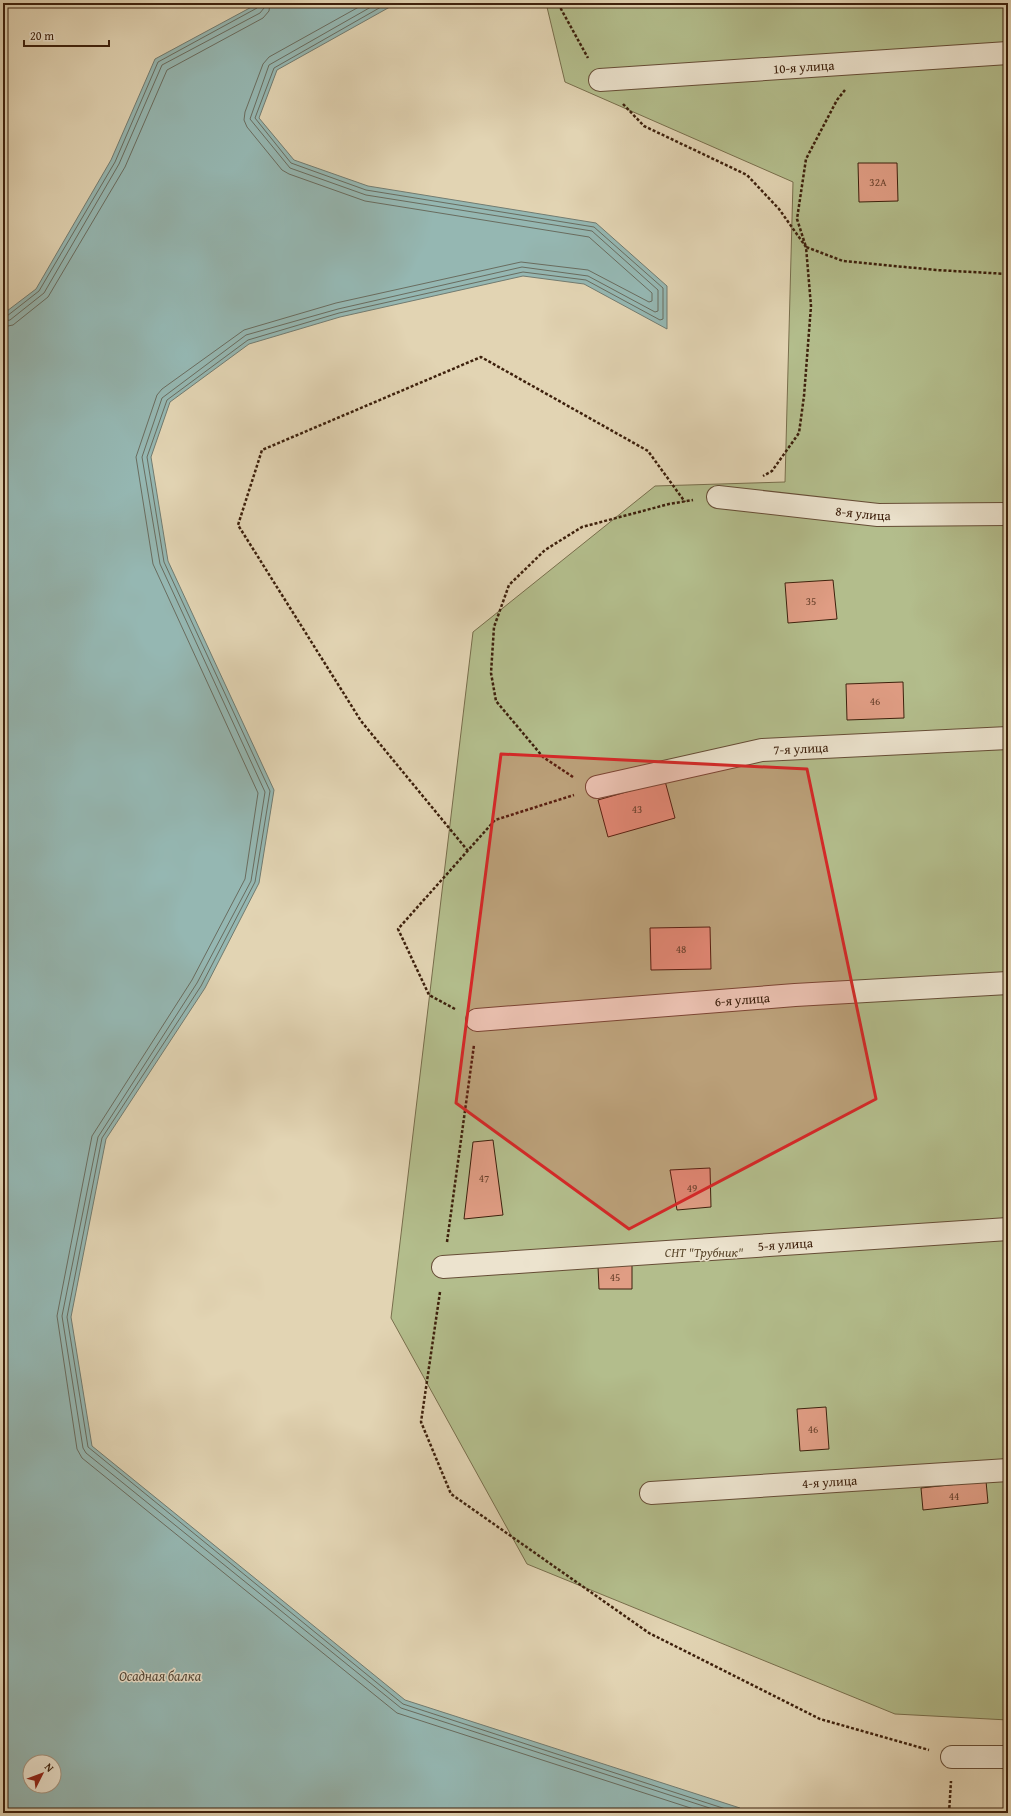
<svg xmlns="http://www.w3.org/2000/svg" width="1011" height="1816" font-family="'Gentium Book Plus',serif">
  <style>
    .green { fill: #b3bd8c; stroke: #786e4c }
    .water { fill: #95b7b2; stroke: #727b70; fill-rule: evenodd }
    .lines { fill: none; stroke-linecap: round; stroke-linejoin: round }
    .shore { stroke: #696c5f; stroke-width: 1 }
    .building { fill: #e09d84; stroke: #3d200c }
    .minor-casing { stroke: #664d36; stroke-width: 24 }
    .path { stroke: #3d200c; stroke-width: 2.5; stroke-dasharray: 3 2; stroke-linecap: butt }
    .minor { stroke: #ece3ce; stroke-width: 22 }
    .marked { fill: #d62828; fill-opacity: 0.2; stroke: #d62828; stroke-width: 3; stroke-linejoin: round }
    .labels { text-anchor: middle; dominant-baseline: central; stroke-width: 3; stroke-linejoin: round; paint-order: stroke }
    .number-label { font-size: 11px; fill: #663f2a }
    .street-label { font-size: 13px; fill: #3d200c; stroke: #ece3ce }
    .park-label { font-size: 13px; font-style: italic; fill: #5a472c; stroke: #ece3ce }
    .water-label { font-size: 14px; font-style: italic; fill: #534636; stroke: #ece3ce }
  </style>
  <rect width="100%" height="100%" fill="#e2d4b3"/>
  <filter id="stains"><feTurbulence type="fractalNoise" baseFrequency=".005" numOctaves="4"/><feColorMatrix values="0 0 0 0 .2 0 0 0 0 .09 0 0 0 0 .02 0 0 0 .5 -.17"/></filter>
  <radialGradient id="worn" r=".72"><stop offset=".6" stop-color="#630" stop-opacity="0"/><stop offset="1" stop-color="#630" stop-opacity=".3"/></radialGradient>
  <path class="green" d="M546,3H1008V1720L895,1714L527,1564L391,1318L473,632L655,486L785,482L793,182L565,82Z"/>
  <path class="water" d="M259,3H397L277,70L259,118L294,160L368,186L596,223L667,286V329L584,284L523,276L340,317L249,344L170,402L151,457L168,561L274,790L259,883L205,988L106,1139L71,1317L92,1446L405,1700L740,1808L743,1813H3V314L36,289L111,160L155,59ZM30,1762H54V1786H30Z"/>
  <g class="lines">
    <path class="shore" d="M366,3L269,57L263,64L245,112L244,120L247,127L282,170L289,174L365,201L589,237L652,293V301L649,302L588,270L521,262L336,303L244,330L162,389L157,395L136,457L153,564L258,793L245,879L192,980L92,1136L57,1316L77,1449L82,1458L397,1713L706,1813
      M378,3L269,65L250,119L290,168L366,195L592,231L658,290V311L655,312L588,276L522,267L338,309L246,335L162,398L142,457L160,564L265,792L251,881L197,983L98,1137L62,1316L83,1448L86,1453L401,1708L725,1813
      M388,3L274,68L255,118L291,163L366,190L594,227L663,288V319L660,320L586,280L523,272L339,313L248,340L167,400L147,457L164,562L270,791L255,882L201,986L102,1138L67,1317L88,1447L403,1704L738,1813
      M3,316H7L39,291L115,162L158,62L257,8L259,3
      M3,321L10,320L44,293L119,164L162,65L260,13L264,8V3
      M3,327L13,325L48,297L125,167L167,70L263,18L269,11L270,3"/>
  </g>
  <path class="building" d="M858,163H897L898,201L859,202Z
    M833,580L837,619L788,623L785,583Z
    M903,682L904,718L847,720L846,684Z
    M665,781L675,818L608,837L598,800Z
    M710,927L711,969L651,970L650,928Z
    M493,1140L503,1215L464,1219L473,1142Z
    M710,1168L711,1207L677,1210L670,1170Z
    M632,1265V1289H599L598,1266Z
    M826,1407L829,1449L800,1451L797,1409Z
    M986,1481L988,1503L923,1510L921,1488Z"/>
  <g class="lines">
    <g class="minor-casing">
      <g id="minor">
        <path id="s1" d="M600,80L1008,53"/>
        <path id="s2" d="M718,497L878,515L1008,514"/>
        <path id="s3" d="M597,787L762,750L1008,738"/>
        <path id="s4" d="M477,1020L795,995L1008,983"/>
        <path id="s5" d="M443,1267L1008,1229"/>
        <path id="s6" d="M651,1493L1008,1470"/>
        <path d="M952,1757H1008"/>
      </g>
    </g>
    <path class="path" d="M561,3V9L588,58
      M845,90L837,100L806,159L797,219L806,247L843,261L936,270L1008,274
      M623,104L644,126L747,175L779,209L806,247L811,306L804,396L799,433L772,471L763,476
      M573,777L543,757L496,701L491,673L494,627L509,585L545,550L582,527L669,504L693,500
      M468,851L361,721L238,525L262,450L481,357L648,451L685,502
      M455,1009L429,995L398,929L495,820L574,795
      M447,1242L474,1045
      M440,1292L421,1422L451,1494L649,1633L820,1719L929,1750
      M949,1813L951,1781"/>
    <use href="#minor" class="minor"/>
  </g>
  <path class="marked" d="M501,754L807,769L876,1099L629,1229L456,1103Z"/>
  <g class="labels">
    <g class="number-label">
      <text x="878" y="182">32А</text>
      <text x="811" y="601">35</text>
      <text x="875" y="701">46</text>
      <text x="637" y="809">43</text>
      <text x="681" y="949">48</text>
      <text x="484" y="1178">47</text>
      <text x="692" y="1188">49</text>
      <text x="615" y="1277">45</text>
      <text x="813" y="1429">46</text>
      <text x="954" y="1496">44</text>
    </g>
    <g class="street-label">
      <text stroke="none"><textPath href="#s1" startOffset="204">10-я улица</textPath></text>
      <text stroke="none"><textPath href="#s2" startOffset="146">8-я улица</textPath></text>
      <text stroke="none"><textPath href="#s3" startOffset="208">7-я улица</textPath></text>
      <text stroke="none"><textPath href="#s4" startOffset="266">6-я улица</textPath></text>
      <text stroke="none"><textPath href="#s5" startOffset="343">5-я улица</textPath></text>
      <text stroke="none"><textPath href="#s6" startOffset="179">4-я улица</textPath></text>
    </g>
    <g class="park-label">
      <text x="704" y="1252">СНТ "Трубник"</text>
    </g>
    <g class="water-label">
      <text x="160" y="1676">Осадная балка</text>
    </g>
  </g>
  <rect width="1011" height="1816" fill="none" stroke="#e2d4b3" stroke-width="16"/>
  <rect x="4" y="4" width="1003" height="1808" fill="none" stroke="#3d200c" stroke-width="2"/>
  <rect x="8" y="8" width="995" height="1800" fill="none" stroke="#3d200c"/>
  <g transform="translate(42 1774) rotate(48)"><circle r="19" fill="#ece3ce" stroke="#a69580"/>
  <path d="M0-3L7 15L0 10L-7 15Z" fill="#8f2418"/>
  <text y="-6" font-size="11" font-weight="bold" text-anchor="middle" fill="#3d200c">N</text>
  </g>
  <path d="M24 40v6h85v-6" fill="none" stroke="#3d200c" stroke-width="2"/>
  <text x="30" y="40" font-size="12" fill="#3d200c" stroke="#ece3ce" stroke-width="3" paint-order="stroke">20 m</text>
  <rect width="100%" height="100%" filter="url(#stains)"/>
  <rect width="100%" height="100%" fill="url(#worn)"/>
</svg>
